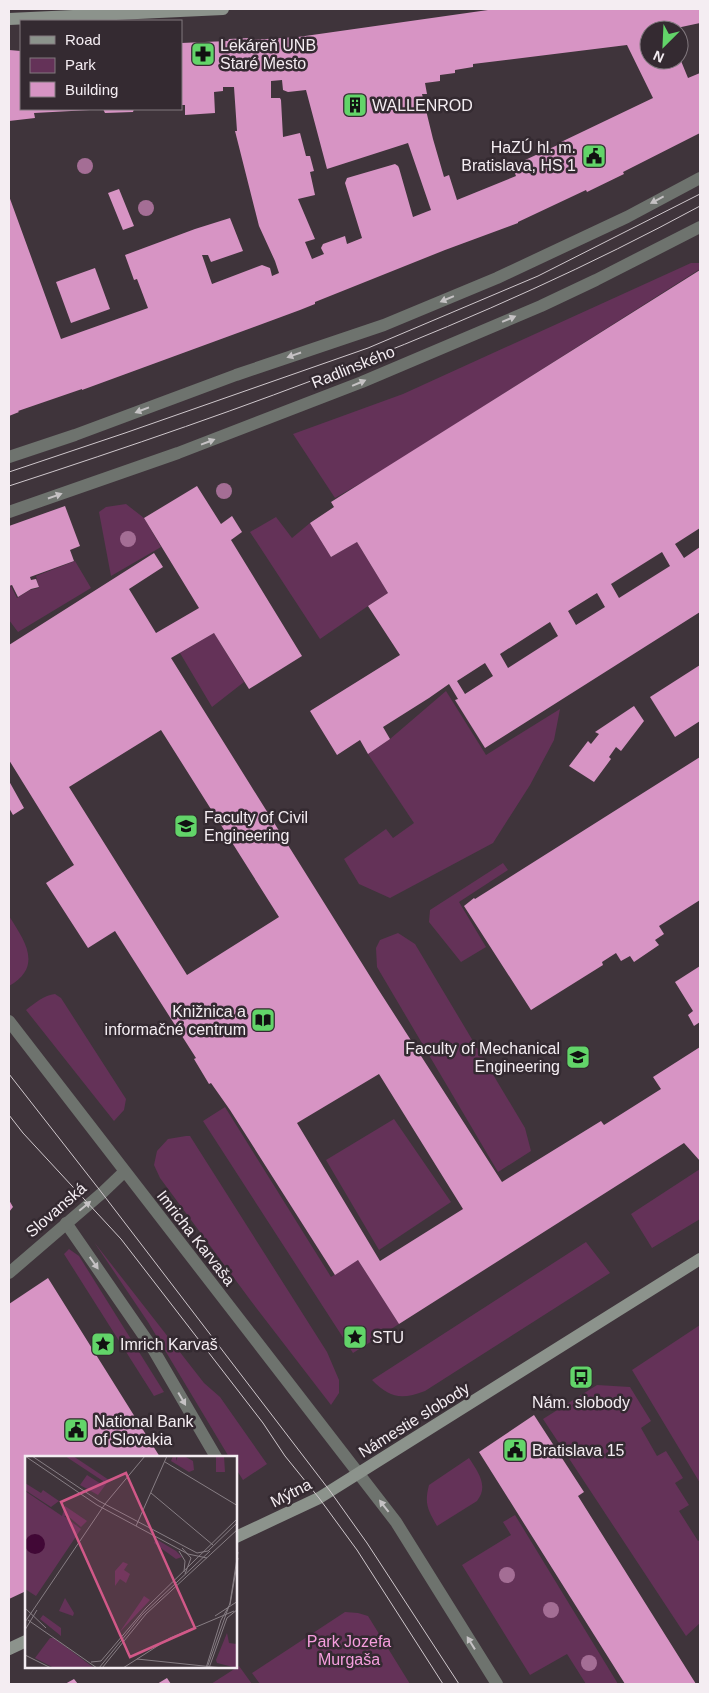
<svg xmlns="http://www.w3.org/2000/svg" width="709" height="1693" font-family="Arial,sans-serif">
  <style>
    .green { fill: #643258 }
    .building { fill: #d794c4; fill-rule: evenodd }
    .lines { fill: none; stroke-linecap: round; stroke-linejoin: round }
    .lane { stroke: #6e736e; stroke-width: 12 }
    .street { stroke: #6e736e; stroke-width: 12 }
    .secondary { stroke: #8c938c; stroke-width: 12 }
    .tram { stroke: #cfc7cc; stroke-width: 1 }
    .tree { fill: #a46e95 }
    .oneway { fill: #c5c2c4 }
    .labels { text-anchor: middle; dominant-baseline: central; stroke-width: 5; stroke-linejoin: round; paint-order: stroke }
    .poi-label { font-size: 16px; fill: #f4edf2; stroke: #342a31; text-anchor: start }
    .street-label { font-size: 16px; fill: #f4edf2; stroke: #342a31 }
    .park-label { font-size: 16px; fill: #f69ede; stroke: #342a31 }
    .inset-road { fill: none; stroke: #877e84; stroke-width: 1 }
    .view { fill: #d15888; fill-opacity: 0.15; stroke: #d15888; stroke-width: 2.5 }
    .inset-edge { fill: none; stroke: #f4edf2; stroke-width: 2.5 }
  </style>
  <rect width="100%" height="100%" fill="#3f343b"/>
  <path class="green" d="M691,263H700V269L380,472L335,498L293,434L403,394Z
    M126,504L144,518L161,547L111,576L99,512L106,507Z
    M276,517L292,538L310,523L331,557L357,542L388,593L368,606L320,639L250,532Z
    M75,561L91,588L18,632L9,620V587L11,586L17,598L30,590L39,588L36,576Z
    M214,633L244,682L212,707L180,653Z
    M446,691L486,755L560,709L554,740L530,785L493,843L390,898L359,884L344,859L386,829L393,838L414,823L368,754L390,739Z
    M503,863L508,870L459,902L486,947L461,962L429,922L430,910Z
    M9,916C24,940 44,966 9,986Z
    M398,933L415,944L525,1128L531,1151L498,1172L377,967L376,948L380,940Z
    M55,994L61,998L126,1099L124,1110L114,1121L26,1010C35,1003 44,995 55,994Z
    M225,1107L331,1277L358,1260L399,1324L353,1353L203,1121Z
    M394,1119L451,1202L379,1250L326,1160Z
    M186,1136H190L327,1352L339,1380V1393L331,1405L251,1301L160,1178L154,1165L157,1151L168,1139Z
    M700,1169V1219L652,1248L631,1214Z
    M94,1242L204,1383L220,1397L267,1464L243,1480L236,1469V1457H229L148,1322Z
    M586,1242L610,1273L425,1391C401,1400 390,1398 372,1380Z
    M69,1249L79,1256L164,1392L154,1396L64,1254Z
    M700,1325V1483L632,1370Z
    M597,1385L630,1387L651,1421L641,1428L657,1456L666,1451L683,1478L675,1483L689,1505L679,1511L698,1541L700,1540V1623L686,1636L543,1419Z
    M469,1458C478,1472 489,1486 477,1501L437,1526C428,1510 424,1504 429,1485Z
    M515,1515L618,1684H586L567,1654L530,1675L462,1565L511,1535L503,1522Z
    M345,1612L358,1613L368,1616L410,1684H260L252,1673Z
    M239,1666L252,1684H211Z"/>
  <path class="building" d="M495,9H700V23L672,29L673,30H649V60H679V56L688,78L700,73V133L623,172L624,174L587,192L586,190L518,222V223L445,250L315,302V304L300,310L82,390V389L18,411L19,412L9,416V196L61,339L148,308L137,279L134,280L125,255L195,229L230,218L243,251L211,262L208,255H202L212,284L262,265L270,268L272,276L279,273L275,261L259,226L235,131H237L234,87H223V91L214,92L215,113L185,115V105H181V43L228,41L229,39L249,38V40L298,37ZM627,45L653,98L561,142L562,143L512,166L516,176L457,200L449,175L444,177L433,139L422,94H427L425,83L440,81V75L455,73V70L473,67V64ZM282,80L283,90L288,92L306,90L327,169L408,143L431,210L413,217L399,168L398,166L395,164L347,178L345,183L362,238L347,244L345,236L323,244L321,248L324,254L312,259L305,242L315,239L298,199L315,195L310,172L314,171L310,156H306L300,133L283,137L281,100L280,98H271V81Z
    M9,50L21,51V109H90V110L34,113L35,118L9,121Z
    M103,109H134L133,112L105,113Z
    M119,189L134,226L123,230L108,193Z
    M95,268L110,309L71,323L56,282Z
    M700,270V528L675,544L684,558L700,547V612L485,748L455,700L458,699L449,684L429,698L383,727L390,739L368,754L360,740L337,755L310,711L400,655L368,606L388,593L357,542L331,557L310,523L334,507L331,502ZM662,552L670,566L619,598L611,584ZM597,593L605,607L576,625L568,611ZM550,622L558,636L508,668L500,654ZM485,663L493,676L465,694L457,681Z
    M197,486L221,524L232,516L242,532L231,540L302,656L249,689L214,633L171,658L378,989L502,1182L601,1121L604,1125L661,1089L653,1077L700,1047V1161L684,1143L399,1324L358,1260L335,1275L230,1110L211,1083L209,1084L194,1059L196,1058L115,931L88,948L46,883L74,865L9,760V645L154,553L163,567L129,589L156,633L199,608L144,518ZM161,730L279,917L187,975L69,787ZM379,1074L463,1209L380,1261L297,1123Z
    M65,506L80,546L70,550L74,561L30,577L31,580L36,579L39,587L31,589L18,597L12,585L9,586V526Z
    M700,665V721L675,737L650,697Z
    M634,706L644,721L621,751L616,747L609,757L611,759L594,782L569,766L588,741L591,744L599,734L595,732Z
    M700,757V900L659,926L664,934L655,940L659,945L634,962L630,956L621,961L616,953L602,962L603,965L531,1010L464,906L474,898L475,899Z
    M9,781L24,808L13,815L9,808Z
    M700,966V1022L694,1026L688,1015L693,1011L675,982Z
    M9,1200L13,1207L9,1212Z
    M48,1278L160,1457H26V1591L9,1599V1304Z
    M534,1415L584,1492L578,1496L696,1684H625L479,1452Z
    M167,1678L171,1684H157Z
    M74,1679L78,1684H65Z"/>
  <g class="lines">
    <path class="lane" d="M66,1223L153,1349L216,1457"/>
    <path class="street" d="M9,457L75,435L236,375L384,325L497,278L627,217L700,178
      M9,512L178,453L362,382L541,306L596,280L700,227
      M9,1021L396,1522L497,1684
      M9,1273L102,1193L124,1172"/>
    <path class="secondary" d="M9,19L223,9
      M236,1537L319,1498L700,1259
      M9,1649L26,1641"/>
    <path class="tram" d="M9,472L125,433L368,348L538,276L700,194
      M9,486C245,409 481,325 700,206
      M9,1074L102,1193L330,1491L367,1543L459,1684
      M9,1115L23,1133L121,1239L263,1423L285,1456L319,1498L357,1550L443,1684"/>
  </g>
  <g class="tree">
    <circle cx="85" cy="166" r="8"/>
    <circle cx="146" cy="208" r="8"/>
    <circle cx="224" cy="491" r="8"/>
    <circle cx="128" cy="539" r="8"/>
    <circle cx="507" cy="1575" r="8"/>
    <circle cx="551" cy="1610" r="8"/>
    <circle cx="589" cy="1663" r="8"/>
  </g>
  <defs><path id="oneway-solid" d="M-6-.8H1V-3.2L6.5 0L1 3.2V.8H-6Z" transform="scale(1.25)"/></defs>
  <g class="oneway">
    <use href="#oneway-solid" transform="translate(657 200) rotate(152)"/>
    <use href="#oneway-solid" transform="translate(447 299) rotate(157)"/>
    <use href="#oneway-solid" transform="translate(509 319) rotate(-23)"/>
    <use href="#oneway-solid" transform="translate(294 355) rotate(161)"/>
    <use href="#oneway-solid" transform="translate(359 383) rotate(-23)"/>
    <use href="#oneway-solid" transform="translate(142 410) rotate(159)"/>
    <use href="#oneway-solid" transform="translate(208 442) rotate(-21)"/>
    <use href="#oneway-solid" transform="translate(55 496) rotate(-19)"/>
    <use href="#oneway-solid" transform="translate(85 1206) rotate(-40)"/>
    <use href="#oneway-solid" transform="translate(94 1263) rotate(55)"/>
    <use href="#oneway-solid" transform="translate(182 1399) rotate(60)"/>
    <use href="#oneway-solid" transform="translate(384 1506) rotate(-128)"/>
    <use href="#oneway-solid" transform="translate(471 1643) rotate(-122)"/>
  </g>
  <defs>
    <g id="pharmacy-square" transform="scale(1.25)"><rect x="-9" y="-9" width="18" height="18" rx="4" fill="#62d469" stroke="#342a31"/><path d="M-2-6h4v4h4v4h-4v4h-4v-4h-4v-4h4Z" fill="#111"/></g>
    <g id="building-square" transform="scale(1.25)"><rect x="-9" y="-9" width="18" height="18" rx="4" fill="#62d469" stroke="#342a31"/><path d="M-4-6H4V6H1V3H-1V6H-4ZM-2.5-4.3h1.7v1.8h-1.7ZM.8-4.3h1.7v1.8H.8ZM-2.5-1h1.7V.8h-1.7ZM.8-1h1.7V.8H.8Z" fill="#111"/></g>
    <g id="civic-square" transform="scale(1.25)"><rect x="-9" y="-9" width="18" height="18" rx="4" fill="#62d469" stroke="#342a31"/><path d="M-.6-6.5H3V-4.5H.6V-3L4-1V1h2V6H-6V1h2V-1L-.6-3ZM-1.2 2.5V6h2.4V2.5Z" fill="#111"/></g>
    <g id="university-square" transform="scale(1.25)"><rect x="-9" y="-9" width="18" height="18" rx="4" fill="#62d469" stroke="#342a31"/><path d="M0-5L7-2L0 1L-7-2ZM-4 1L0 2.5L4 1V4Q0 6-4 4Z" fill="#111"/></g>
    <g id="library-square" transform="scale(1.25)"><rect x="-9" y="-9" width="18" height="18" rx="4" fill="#62d469" stroke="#342a31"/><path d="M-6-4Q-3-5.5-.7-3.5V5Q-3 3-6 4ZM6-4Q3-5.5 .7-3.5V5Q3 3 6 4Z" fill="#111"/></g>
    <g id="sight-square" transform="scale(1.25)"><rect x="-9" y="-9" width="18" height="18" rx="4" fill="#62d469" stroke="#342a31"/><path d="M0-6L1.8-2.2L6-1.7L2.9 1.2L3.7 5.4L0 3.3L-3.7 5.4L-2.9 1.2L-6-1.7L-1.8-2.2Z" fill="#111"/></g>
    <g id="bus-square" transform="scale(1.25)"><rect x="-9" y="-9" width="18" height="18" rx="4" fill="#62d469" stroke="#342a31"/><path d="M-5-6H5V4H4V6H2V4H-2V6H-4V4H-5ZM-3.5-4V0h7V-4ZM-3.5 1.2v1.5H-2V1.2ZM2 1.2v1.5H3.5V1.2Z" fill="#111"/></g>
  </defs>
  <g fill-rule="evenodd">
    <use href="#pharmacy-square" x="203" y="54"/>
    <use href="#building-square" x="355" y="105"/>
    <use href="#civic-square" x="594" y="156"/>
    <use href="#university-square" x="186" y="826"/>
    <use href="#library-square" x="263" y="1020"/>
    <use href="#university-square" x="578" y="1057"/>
    <use href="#sight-square" x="355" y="1337"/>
    <use href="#sight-square" x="103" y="1344"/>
    <use href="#bus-square" x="581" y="1377"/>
    <use href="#civic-square" x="76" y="1430"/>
    <use href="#civic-square" x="515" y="1450"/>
  </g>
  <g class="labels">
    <g class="poi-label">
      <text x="220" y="45">Lekáreň UNB<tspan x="220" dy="18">Staré Mesto</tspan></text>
      <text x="372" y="105">WALLENROD</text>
      <text x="576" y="147" text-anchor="end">HaZÚ hl. m.<tspan x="576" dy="18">Bratislava, HS 1</tspan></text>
      <text x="204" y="817">Faculty of Civil<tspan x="204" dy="18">Engineering</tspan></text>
      <text x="246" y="1011" text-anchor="end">Knižnica a<tspan x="246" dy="18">informačné centrum</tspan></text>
      <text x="560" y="1048" text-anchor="end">Faculty of Mechanical<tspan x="560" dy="18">Engineering</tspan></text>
      <text x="372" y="1337">STU</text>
      <text x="120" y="1344">Imrich Karvaš</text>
      <text x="581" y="1402" text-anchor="middle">Nám. slobody</text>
      <text x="94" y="1421">National Bank<tspan x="94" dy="18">of Slovakia</tspan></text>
      <text x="532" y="1450">Bratislava 15</text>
    </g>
    <g class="street-label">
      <text transform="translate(353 367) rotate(-22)">Radlinského</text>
      <text transform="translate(56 1210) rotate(-41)">Slovanská</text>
      <text transform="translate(196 1238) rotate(52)">Imricha Karvaša</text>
      <text transform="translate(414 1420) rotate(-32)">Námestie slobody</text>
      <text transform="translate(291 1493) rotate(-27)">Mýtna</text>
    </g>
    <g class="park-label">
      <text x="349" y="1641">Park Jozefa<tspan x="349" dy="18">Murgaša</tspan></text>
    </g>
  </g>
  <g transform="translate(25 1456)">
    <rect width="212" height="212" fill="#3f343b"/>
    <path d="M40,0H48L84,24L73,39L55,29L62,19L76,28L78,25ZM148,0H151V5L153,0H159L168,5L169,14L164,16L146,5ZM191,0H199L200,16H191ZM0,27L16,37L18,34L34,45L26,51L0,34ZM0,35L37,60L40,50L62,65L56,71L43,60H39L56,73L11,140L0,133ZM131,83L151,95L157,101L151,103L129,87ZM98,106L103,108L99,114L105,118L101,127L95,123L90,130V115ZM119,140L125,144L94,177L116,145ZM40,142L49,157L48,160L34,155ZM18,159L36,172V180L15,163ZM202,177L204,187L212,188V212L192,207L191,204ZM25,182H29L69,212H29L10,202Z" fill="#643258"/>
    <path d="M0 88a10 10 0 1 1 20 0a10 10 0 1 1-20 0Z" fill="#410836"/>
    <path class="inset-road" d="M0,0L72,49L163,98L182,102M7,0L74,45L172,97L183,95L213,66M140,6L213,50M126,37L188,89M111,70L142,0M157,92L166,102L160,118M154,95L160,105L159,116M205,149L213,102M0,152L21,172M190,160L213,145M3,164L72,212M0,166L80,48L120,0M0,174L12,154M0,199L26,212M112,203L198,212M66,206L76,205L121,152L213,62M74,212L117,159L185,95M77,212L121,158L213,73M98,212L145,182L209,155M181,212L196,164L204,150M182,212L205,147L213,96M184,212L202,162L213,153"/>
    <path class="view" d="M101,17L170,172L105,201L36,46Z"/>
    <rect width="212" height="212" class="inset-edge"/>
  </g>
  <rect width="709" height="1693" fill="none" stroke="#f4edf2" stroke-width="20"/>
  <rect x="20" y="20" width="162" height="90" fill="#342a31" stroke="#81787e"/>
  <rect x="30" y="36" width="25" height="8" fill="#8c938c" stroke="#81787e"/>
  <text x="65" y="45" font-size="15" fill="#f4edf2">Road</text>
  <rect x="30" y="58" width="25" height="15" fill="#643258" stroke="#81787e"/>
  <text x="65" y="70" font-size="15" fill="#f4edf2">Park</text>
  <rect x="30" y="82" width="25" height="15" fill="#d794c4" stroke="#81787e"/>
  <text x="65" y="95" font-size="15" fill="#f4edf2">Building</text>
  <g transform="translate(664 45) rotate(204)"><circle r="24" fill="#342a31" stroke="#81787e"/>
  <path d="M0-4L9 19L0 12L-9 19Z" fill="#62d469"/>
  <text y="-8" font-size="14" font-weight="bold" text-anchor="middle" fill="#f4edf2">N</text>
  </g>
</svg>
